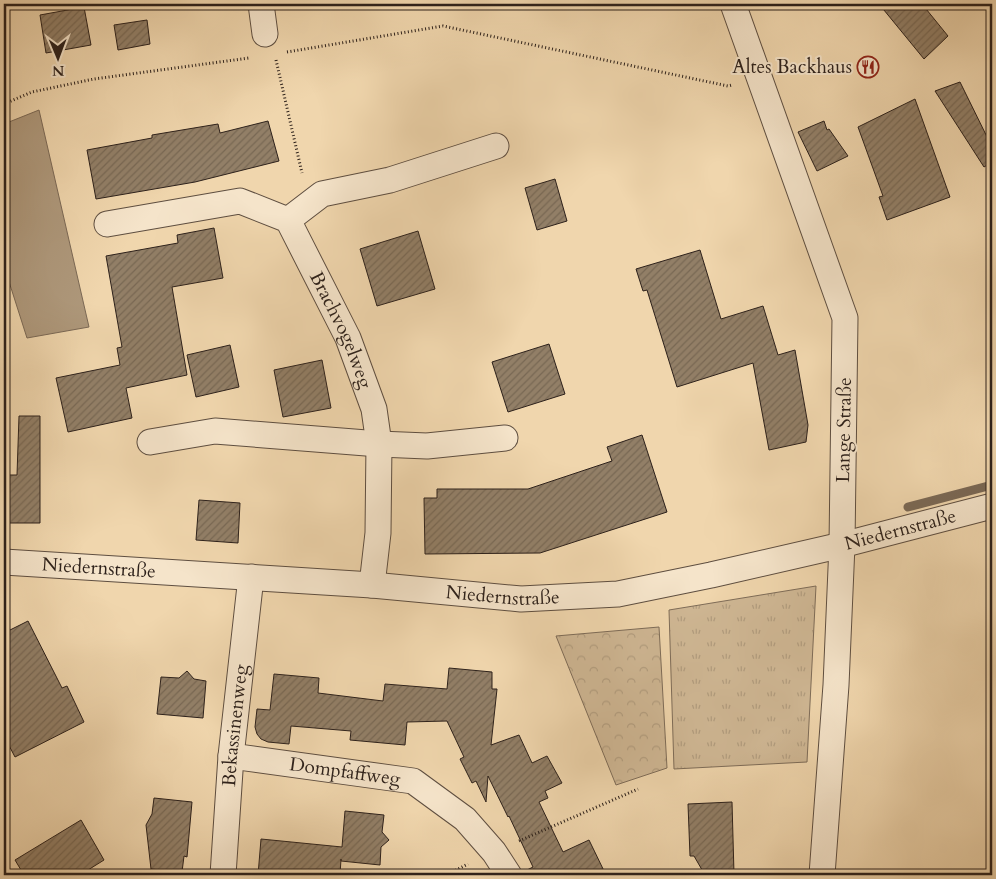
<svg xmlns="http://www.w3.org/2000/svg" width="996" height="879" font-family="Cardo,serif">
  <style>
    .grass { fill: url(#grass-tufts); stroke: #7e6c58 }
    .park { fill: url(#park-crowns); stroke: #7e6c58 }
    .water { fill: #ae987b; stroke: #7a6855 }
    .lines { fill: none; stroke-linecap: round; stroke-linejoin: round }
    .stream { stroke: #7a6855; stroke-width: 9 }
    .building { fill: url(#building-hatch); stroke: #2d211b }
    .street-casing { stroke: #5e4e40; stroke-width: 27 }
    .path { stroke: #2d211b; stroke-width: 3; stroke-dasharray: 1 2.5; stroke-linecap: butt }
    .street { stroke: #f5e4ca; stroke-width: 25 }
    .labels { text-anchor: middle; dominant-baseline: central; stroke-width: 4; stroke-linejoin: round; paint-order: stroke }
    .poi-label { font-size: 19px; fill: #2d211b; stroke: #f5e4ca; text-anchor: end }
    .street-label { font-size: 19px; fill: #2d211b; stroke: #f5e4ca }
  </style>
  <defs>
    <pattern id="grass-tufts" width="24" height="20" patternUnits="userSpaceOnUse" patternTransform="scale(1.25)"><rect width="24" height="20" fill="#cfb794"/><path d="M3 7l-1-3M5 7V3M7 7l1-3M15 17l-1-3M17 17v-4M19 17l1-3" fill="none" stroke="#b29d7f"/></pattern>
    <pattern id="park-crowns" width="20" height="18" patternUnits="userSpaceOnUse" patternTransform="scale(1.25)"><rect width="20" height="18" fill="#cfb794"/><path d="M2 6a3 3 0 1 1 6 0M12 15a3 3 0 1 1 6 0" fill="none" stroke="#b29d7f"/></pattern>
    <pattern id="building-hatch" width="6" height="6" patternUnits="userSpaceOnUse" patternTransform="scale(1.25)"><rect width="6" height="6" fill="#927f67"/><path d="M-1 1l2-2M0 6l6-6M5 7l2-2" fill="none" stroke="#786854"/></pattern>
  </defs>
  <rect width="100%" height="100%" fill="#f0d6ad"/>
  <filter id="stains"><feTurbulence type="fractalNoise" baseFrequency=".004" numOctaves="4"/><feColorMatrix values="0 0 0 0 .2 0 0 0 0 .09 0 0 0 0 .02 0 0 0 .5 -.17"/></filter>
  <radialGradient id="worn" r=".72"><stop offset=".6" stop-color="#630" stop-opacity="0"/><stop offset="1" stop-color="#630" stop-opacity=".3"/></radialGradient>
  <path class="grass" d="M816,586L807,762L674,769L669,610Z"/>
  <path class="park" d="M659,627L667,768L616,785L556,636Z"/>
  <path class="water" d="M39,110L89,327L27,338L4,266V124Z"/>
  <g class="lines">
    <path class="stream" d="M908,507L992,485"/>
  </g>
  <path class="building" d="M879,4H922L948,36L924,59Z
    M84,7L91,45L46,53L40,15Z
    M147,20L150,44L118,50L114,25Z
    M960,82L992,147V162L984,167L935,91Z
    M915,99L950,197L887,220L879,197L883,196L858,127Z
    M268,121L279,161L195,182L96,199L87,150L152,138V135L218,124L220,133Z
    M824,121L827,130L829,129L848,156L817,171L798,132Z
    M555,179L567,221L537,230L525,188Z
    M214,228L223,278L172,287L187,375L126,388L132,418L68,432L56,378L120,365L117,348L122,347L106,256L178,243L177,235Z
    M418,231L435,289L377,306L360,249Z
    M700,250L721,319L763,306L778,355L795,350L808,425L806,442L769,450L753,363L677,387L647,290L643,291L636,269Z
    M549,344L565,394L508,412L492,362Z
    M230,345L239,387L196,397L187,355Z
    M322,360L331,408L283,417L274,370Z
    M19,416H40V523H4V475H17Z
    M642,435L667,512L540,553L425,554L424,498H437V489H528L612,461L607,447Z
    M199,500L240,503L238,543L196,540Z
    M28,621L62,688L67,686L84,722L15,757L4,736V633Z
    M449,668L492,672V689H497L491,745L519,735L532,763L547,756L562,783L545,791L548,798L539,802L563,852L589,840L606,875H523V872L533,867L509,816L508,817L488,776L486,802L476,781L472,783L460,759L464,757L447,721L407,722L405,745L350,740L351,731L291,726L289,744L268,742L261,739L257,734L255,727L257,709L270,710L274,674L319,678L318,693L383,701L385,684L447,689Z
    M187,671L194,679L206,681L203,718L157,714L161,677L179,678Z
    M154,798L192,802L187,857L184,856L182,872L151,869L146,825L152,814Z
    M732,802L734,874L705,875L694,856H690L688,804Z
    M345,811L384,815L382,832L389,840L381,847L380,865L341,861V859L340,875H258L261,839L342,847Z
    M81,820L104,860L80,875H24L15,860Z"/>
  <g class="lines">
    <g class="street-casing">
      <g id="street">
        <path d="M261,4L265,34"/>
        <path d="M733,4L845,318L842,545L836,685L822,875"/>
        <path d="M288,220L322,194L390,180L496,146"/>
        <path id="s1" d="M107,224L240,201L288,220L348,338L374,409L379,444L378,533L372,585"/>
        <path d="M150,442L215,431L379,444L427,446L505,438"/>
        <path id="s2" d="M4,562L372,585L521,599L618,594L711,575L842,545L992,506"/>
        <path id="s3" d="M231,756L413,781L465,819L494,852L509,875"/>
        <path id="s4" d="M223,875L231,756L251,577"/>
      </g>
    </g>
    <path class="path" d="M287,52L443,26L728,86L732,85
      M276,60L302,173
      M4,104L32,92L94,79L249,58
      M519,841L638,789
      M446,875L468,864"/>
    <use href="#street" class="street"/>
  </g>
  <defs>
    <g id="restaurant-ring" transform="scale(1.125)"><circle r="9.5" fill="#f5e4ca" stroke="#8f2418" stroke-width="1.5"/><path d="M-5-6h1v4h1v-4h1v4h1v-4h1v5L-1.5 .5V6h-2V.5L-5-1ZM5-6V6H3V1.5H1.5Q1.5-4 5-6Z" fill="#8f2418"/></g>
  </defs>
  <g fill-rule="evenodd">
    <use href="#restaurant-ring" x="868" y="67"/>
  </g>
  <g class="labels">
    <g class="poi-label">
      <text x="852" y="67">Altes Backhaus</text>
    </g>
    <g class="street-label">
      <text stroke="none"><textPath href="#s1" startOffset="309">Brachvogelweg</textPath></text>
      <text transform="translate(844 430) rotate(-89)">Lange Straße</text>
      <text stroke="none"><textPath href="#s2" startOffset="905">Niedernstraße</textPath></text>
      <text stroke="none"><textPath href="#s2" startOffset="95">Niedernstraße</textPath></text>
      <text stroke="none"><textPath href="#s2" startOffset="500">Niedernstraße</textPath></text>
      <text stroke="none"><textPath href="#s4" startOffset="150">Bekassinenweg</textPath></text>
      <text stroke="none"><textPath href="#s3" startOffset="115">Dompfaffweg</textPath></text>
    </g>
  </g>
  <rect width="996" height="879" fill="none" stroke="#f0d6ad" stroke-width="20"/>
  <rect x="5" y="5" width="986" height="869" fill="none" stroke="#2d211b" stroke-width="2.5"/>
  <rect x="10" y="10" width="976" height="859" fill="none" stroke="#2d211b"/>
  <g transform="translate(58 58) rotate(179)" stroke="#f5e4ca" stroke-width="4" paint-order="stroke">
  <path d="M0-4L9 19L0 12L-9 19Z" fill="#2d211b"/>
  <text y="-8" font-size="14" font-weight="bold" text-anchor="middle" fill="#2d211b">N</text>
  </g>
  <rect width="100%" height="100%" filter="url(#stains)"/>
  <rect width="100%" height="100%" fill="url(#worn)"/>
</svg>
